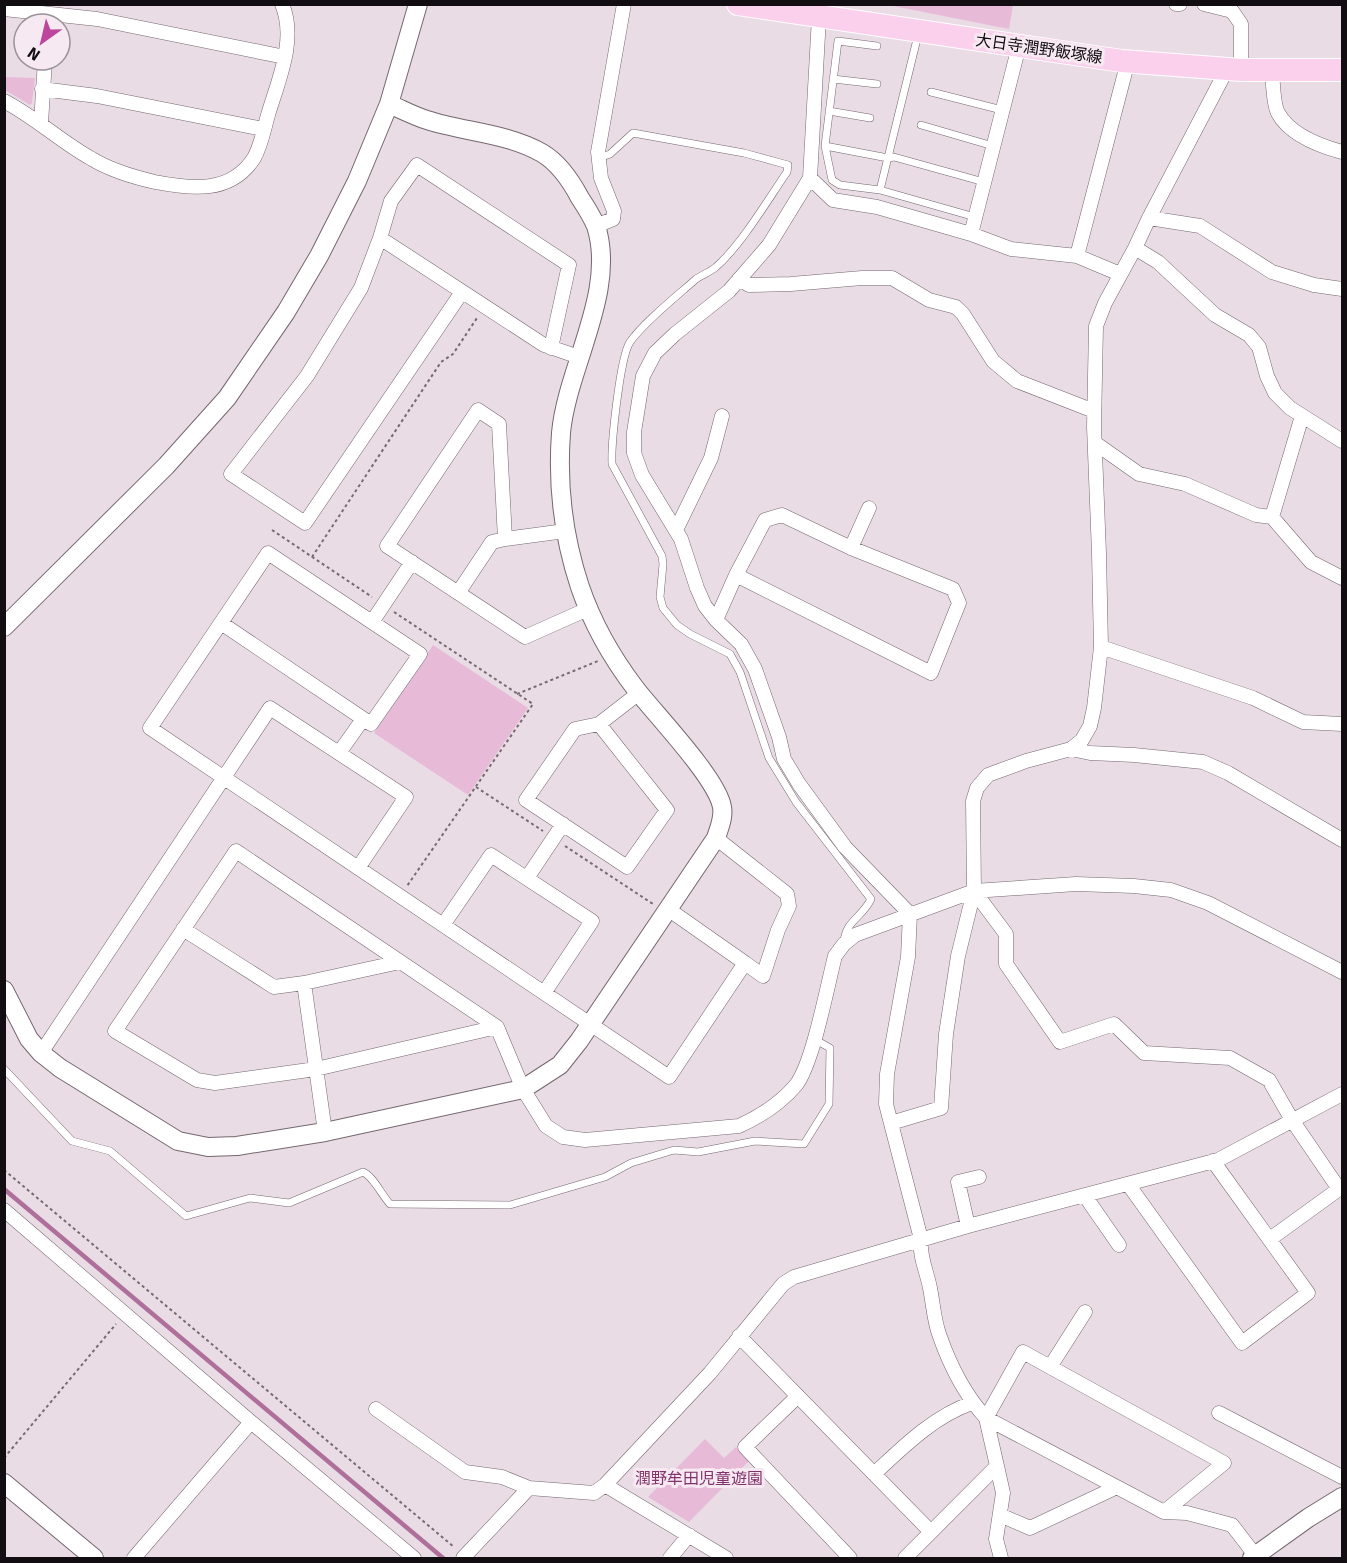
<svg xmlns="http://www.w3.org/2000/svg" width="1347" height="1563" font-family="Signika,'Noto Sans JP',sans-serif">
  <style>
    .green { fill: #e7bbd8 }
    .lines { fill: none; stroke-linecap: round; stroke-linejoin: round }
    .stream { stroke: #ae709a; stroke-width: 4.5 }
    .service-casing { stroke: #74676f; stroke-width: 8 }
    .minor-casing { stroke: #74676f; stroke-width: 15 }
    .tertiary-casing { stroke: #74676f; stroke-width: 20 }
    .primary-casing { stroke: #fff; stroke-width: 24 }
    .path { stroke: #756c71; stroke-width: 2; stroke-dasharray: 3 3; stroke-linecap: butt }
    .service { stroke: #fff; stroke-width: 7 }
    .minor { stroke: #fff; stroke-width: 14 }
    .tertiary { stroke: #fff; stroke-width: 18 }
    .primary { stroke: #fbd0ed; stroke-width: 22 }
    .labels { text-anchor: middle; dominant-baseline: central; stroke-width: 6; stroke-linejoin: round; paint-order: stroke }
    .street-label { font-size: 16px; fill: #120d10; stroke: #f7e9f2 }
    .park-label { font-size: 16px; fill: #80346b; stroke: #f7e9f2 }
  </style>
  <rect width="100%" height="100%" fill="#eadce5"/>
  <path class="green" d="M888,5H1013L1009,29Z
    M5,77L35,78L32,103L30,105L5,90Z
    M433,645L528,708L468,795L374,733Z
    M705,1439L724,1458L736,1447L749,1461L689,1522L648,1497Z"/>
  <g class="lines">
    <path class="stream" d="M4,1189L443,1558"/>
    <g class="service-casing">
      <path id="service" d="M877,46L838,41L825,146L832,180L840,185L880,190L975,217
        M833,79L877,84
        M931,92L1002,110
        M829,111L870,118
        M921,125L993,146
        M825,146L888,158L894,157L984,182
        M599,158L610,154L633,133L744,153L788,165L787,172C767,201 742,244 716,267C710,272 702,275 696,279C677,296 644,322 630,342C620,357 611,444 612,464L662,556L663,564L660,597L663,608L677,625L690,634L730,654L740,672L769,758L796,802L871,899C862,918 846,920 844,942
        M880,190L918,35
        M4,1069L72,1141L110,1151L186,1216L250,1198L289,1203L363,1172C373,1176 381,1194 390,1204L510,1205L605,1177L631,1163L674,1150L698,1152L755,1141L804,1144L829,1104L830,1048L814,1039"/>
    </g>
    <g class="minor-casing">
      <path id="minor" d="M1176,4H1180
        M1204,4L1232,11L1241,24V70
        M4,9L97,19L285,57
        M819,17L810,178L769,245L729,291L675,334L655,353L643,376L634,432V453L642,475L681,539L697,588L705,606L716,620L741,644L755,669L779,737L784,759L799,784L845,847L910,914L908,957L887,1074L886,1104L921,1239C919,1256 927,1272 930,1288C933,1303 934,1320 939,1334C949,1363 965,1395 986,1418L1023,1352L1224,1463L1164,1512
        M1272,70C1273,81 1273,104 1278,113C1290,135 1320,146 1342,152
        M42,89L97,96L263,129
        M4,101C35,117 61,142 92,159C112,171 133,177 155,182C191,189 231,194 254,158C261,146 264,129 268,115C278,81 297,40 282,4
        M41,123L45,60
        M810,178L833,200L877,207L971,234L1011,249L1077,256L1120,274
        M1149,218L1200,226L1272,272L1314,285L1342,289
        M596,226L613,219L614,211L601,178L598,152L624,4
        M971,234L1019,46
        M380,238L544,345L579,357
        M1135,248L1158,262L1215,315L1249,335L1259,347L1267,376L1275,393L1290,408L1342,441
        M1077,256L1128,61
        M739,279L749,285L791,284L862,278H892L929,300L956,307L963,314L993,361L1017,381L1094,411
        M462,292L305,523L231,474L307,376L361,288L380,238L391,201L417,165L569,265L551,348
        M1095,443L1139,474L1185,484L1256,515L1272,517L1311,562L1342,578
        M1272,517L1302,416
        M676,530L711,458L722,416
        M565,531L505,539L499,424L478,410L387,546L525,637L590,608
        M851,548L869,508
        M458,593L492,542L505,539
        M716,620L736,575L765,520L782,515L851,548L953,589L959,603L931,673L736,575
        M372,622L412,562
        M221,623L371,724L420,654L268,553L150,728L669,1077L745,963L763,976L778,930L789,906L787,894L716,838
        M1101,647L1253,698L1303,722L1342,724
        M599,724L667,810L627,867L526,800L575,729L599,724L639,693
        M1071,749L1090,753L1134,755L1203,762L1228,773L1342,840
        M339,753L363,719
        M527,878L563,824
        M974,891L1006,934V964L1060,1042L1114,1024L1144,1053L1230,1058L1269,1080L1292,1120L1339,1189L1270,1239
        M668,909L745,963
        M443,925L491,855L592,921L544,993
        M183,929L274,987L304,983
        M497,1027L316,1069L215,1083L197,1080L115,1031L236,851L497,1027L523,1089L546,1126L563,1137L585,1140L739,1126C761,1116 780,1104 796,1085C813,1063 827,987 835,956L844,944L855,935L974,891L1076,884L1134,886L1171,890L1208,903L1342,972
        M41,1053L270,708L406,797L358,868
        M891,1123L941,1108L946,1034L958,956L974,891L973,801L977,788L988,775L1026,761L1071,749L1082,740L1090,726L1094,708L1101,647L1099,553L1094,427L1096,326L1105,303L1135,248L1149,218L1227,69
        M325,1132L304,983L400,962
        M1128,1184L1242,1343L1308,1293L1213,1161
        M1085,1196L1119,1245
        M4,1210L251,1422L414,1558
        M968,1226L958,1182L979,1177
        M739,1336L931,1532
        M1050,1367L1085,1312
        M798,1396L745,1447L850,1558
        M376,1409L465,1472L502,1477L529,1488
        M1219,1413L1342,1477
        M997,1466L1003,1493L996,1539L1001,1558
        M874,1474C903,1447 934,1416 972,1403
        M605,1485L726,1558
        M1000,1515L1030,1528L1117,1487
        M134,1558L251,1422
        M463,1558L529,1488L594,1493L605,1485L710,1373L783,1284L794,1277L968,1226L1218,1160L1342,1094
        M670,1558L689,1535
        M905,1558L997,1466L986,1418L1164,1512L1187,1513L1232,1525L1255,1555"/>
    </g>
    <g class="tertiary-casing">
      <path id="tertiary" d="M4,627L166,466L227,398L286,312L319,256L357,181L389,104L418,4
        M4,990L29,1039L41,1053L60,1068L178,1141L208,1147L237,1146L325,1132L523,1089L560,1065L579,1041L716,838C719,828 724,818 722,807C717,778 655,714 635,688C613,659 592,622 580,587C563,536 557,487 561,433C567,367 617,292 596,226C592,217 586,207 580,198C571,181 559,163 542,153C507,133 464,132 427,120C414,116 401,109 389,104
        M4,1483L94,1558
        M1252,1558L1308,1518L1342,1497"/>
    </g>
    <g class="primary-casing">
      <path id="primary" d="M738,4L1122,61L1241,70H1342"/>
    </g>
    <path class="path" d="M272,530L372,597
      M312,557L441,362L453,354L477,318
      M394,612L533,704L407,886
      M517,694L598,661
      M476,787L543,831
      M565,846L653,904
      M4,1170L454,1547
      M4,1458L116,1324"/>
    <use href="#service" class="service"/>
    <use href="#minor" class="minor"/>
    <use href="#tertiary" class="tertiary"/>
    <use href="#primary" class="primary"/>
  </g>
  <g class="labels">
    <g class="street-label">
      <text transform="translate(1039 49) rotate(8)">大日寺潤野飯塚線</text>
    </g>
    <g class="park-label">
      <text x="699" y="1479">潤野牟田児童遊園</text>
    </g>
  </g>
  <rect width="1347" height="1563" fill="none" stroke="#120d10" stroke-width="12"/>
  <g transform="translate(42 42) rotate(214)"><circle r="28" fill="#f7e9f2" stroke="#9b9198" stroke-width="1.5"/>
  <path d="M0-4.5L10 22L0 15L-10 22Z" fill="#bc469c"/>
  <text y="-9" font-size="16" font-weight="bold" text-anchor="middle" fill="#120d10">N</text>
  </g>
</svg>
